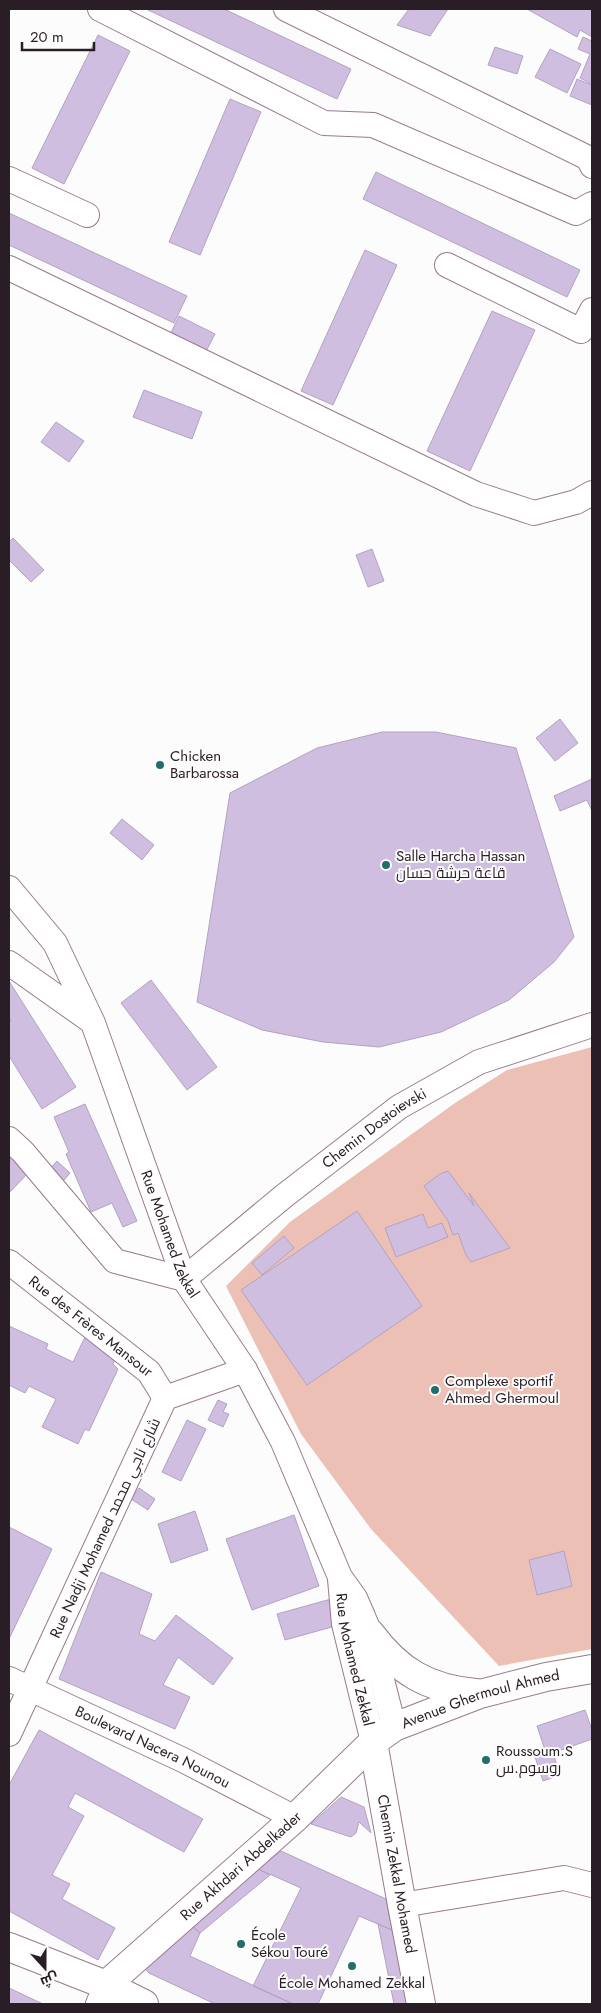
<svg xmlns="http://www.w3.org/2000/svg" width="601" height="2013" font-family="Jost,Cairo,sans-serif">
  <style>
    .green { fill: #ecc0b4 }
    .building { fill: #cfbedf; stroke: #b3a2c2 }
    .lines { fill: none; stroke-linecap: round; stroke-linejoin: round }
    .minor-casing { stroke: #997a8f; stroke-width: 26 }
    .major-casing { stroke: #997a8f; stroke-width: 30 }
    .minor { stroke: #fff; stroke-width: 24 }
    .major { stroke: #fff; stroke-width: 28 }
    .poi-dot { fill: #236e6b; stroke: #fcfcfc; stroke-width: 2 }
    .labels { text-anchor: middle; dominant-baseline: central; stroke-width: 4; stroke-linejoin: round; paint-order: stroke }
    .poi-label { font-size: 15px; fill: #2a1e26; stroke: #fcfcfc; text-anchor: start }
    .street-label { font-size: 15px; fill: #2a1e26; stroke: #fcfcfc }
  </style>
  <rect width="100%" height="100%" fill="#fcfcfc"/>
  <path class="green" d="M592,1047V1649L499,1666L371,1529L301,1434L226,1286L290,1222L455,1103L507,1070Z"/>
  <path class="building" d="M146,9H224L351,69L337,99Z
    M409,9H448L430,36L397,25Z
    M527,9H592V37L580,30L577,37Z
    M98,35L130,51L64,184L32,168Z
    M583,37L592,41V84L580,78L590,54L578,49Z
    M495,47L523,56L517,74L488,65Z
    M550,49L581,64L567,93L535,77Z
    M577,79L592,85V105L570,96Z
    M230,99L261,112L200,255L169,242Z
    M376,172L580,270L567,297L363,199Z
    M9,213L187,296L174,323L9,245Z
    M365,250L397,265L333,405L301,391Z
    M492,311L535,330L470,471L427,451Z
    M179,316L215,334L202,359L167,341Z
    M144,390L202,412L192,439L133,417Z
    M56,422L84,441L69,462L41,442Z
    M13,538L44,570L31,582L9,560V542Z
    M372,549L384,581L368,587L356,555Z
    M560,719L578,743L555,761L536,738Z
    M382,732H436L516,748L574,937L554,962L509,1000L441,1032L379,1047L323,1042L262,1030L197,1002L230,793L317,748Z
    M592,779V811L587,800L560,811L554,796Z
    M122,819L154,845L142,860L110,833Z
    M151,980L217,1067L187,1090L121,1003Z
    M9,981L76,1087L42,1109L9,1056V1022L11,1021L9,1018Z
    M85,1104L137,1221L123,1227L112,1203L91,1212L66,1154L69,1152L54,1117Z
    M13,1155L31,1170L9,1193V1159Z
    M57,1161L70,1173L60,1185L46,1173Z
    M448,1171L474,1206L469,1193L510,1248L471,1262L466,1255L458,1233L453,1235L448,1221L424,1186L440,1174Z
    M357,1211L422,1306L307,1385L241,1290Z
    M423,1214L428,1228L442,1223L448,1237L396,1257L385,1228Z
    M284,1236L294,1248L262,1275L252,1263Z
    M9,1326L48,1344L46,1349L73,1362L85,1337L118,1353L113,1364L118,1369L89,1431L85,1429L78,1444L42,1427L56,1399L29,1386L25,1393L9,1385Z
    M218,1400L227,1404L223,1412L229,1414L223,1427L208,1420Z
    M187,1420L206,1429L181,1481L162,1472Z
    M139,1488L155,1499L148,1510L131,1499Z
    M195,1511L208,1550L171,1563L158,1524Z
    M294,1515L319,1586L252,1610L226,1539Z
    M9,1527L52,1549L9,1639Z
    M564,1551L572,1586L537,1595L529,1560Z
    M101,1572L152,1594L139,1634L155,1641L176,1615L233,1658L213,1685L178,1657L163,1685L190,1697L175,1729L59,1679Z
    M331,1599L339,1625L285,1640L277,1614Z
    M585,1710L592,1730V1739L553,1753L560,1775L543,1781L535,1757L546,1753L537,1726Z
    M39,1730L203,1819L184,1852L75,1793L68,1807L84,1816L52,1875L70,1884L62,1899L115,1928L98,1960L9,1911V1785Z
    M341,1797L364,1807L371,1833L359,1822L356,1833L351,1837L311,1824Z
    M281,1851L386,1899L392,1930L359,1916L318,2004H293L253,1986L301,1888L258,1869Z
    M258,1869L270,1875L200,1933L191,1925Z
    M378,1924L392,1930L409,2004H394Z
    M191,1925L200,1933L190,1956L293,2004H215L149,1973L144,1968Z
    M9,1988L43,2004H9Z"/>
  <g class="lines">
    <g class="minor-casing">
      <g id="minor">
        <path d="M100,9L324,123L373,125L576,213L592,204"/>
        <path d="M286,9L588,158L592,166"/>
        <path d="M9,179L87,215"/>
        <path d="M447,265L581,331L592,310"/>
        <path d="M9,268L476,494L534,513L576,502L592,493"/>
        <path id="s1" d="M9,888L55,943L93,1023L184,1279L245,1370L283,1442L340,1577L355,1598L362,1614L370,1633L394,1727"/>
        <path d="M9,963L91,1021"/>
        <path id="s2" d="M9,1139L23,1152L115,1261L184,1279L284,1196L399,1107L479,1062L592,1025"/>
        <path id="s3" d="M9,1262L149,1372L165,1398"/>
        <path id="s4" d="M340,1579L344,1624L373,1742"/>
        <path id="s5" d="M9,1679L183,1760L295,1818"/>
        <path d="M9,1734L165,1398L245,1370"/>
        <path d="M402,1905L564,1878L592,1885"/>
        <path d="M98,2004L106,1985"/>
      </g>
    </g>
    <g class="major-casing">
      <g id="major">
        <path d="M370,1633C398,1671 428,1689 476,1693"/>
        <path id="s6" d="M373,1742L402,1905L421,2004"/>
        <path d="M9,1947L106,1985L144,2004"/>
        <path id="s7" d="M106,1985L295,1818L373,1742L394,1727L480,1694L546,1677L592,1669"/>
      </g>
    </g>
    <use href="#minor" class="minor"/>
    <use href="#major" class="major"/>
  </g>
  <g class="poi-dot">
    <circle cx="160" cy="765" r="5"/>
    <circle cx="386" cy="865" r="5"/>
    <circle cx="435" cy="1390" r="5"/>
    <circle cx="486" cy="1760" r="5"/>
    <circle cx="241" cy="1944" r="5"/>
    <circle cx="352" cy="1966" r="5"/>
  </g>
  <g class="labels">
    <g class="poi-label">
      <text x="170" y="756">Chicken<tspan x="170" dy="17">Barbarossa</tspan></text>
      <text x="396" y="856">Salle Harcha Hassan<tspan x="396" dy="17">قاعة حرشة حسان</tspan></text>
      <text x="445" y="1381">Complexe sportif<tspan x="445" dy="17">Ahmed Ghermoul</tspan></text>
      <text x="496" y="1751">Roussoum.S<tspan x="496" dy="17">روسوم.س</tspan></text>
      <text x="251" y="1935">École<tspan x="251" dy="17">Sékou Touré</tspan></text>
      <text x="352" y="1983" text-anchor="middle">École Mohamed Zekkal</text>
    </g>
    <g class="street-label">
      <text stroke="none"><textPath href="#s2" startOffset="476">Chemin Dostoievski</textPath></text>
      <text stroke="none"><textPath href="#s1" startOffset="385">Rue Mohamed Zekkal</textPath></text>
      <text stroke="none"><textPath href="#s3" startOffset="104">Rue des Frères Mansour</textPath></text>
      <text transform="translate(105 1528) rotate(-65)">Rue Nadji Mohamed شارع ناجي محمد</text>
      <text stroke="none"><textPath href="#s4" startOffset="82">Rue Mohamed Zekkal</textPath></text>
      <text stroke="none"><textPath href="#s7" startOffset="478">Avenue Ghermoul Ahmed</textPath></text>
      <text stroke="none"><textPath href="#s5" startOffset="159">Boulevard Nacera Nounou</textPath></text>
      <text stroke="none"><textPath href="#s7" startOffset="180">Rue Akhdari Abdelkader</textPath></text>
      <text stroke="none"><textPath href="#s6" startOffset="134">Chemin Zekkal Mohamed</textPath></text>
    </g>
  </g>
  <rect width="601" height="2013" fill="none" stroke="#2a1e26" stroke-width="20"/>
  <g transform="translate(45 1968) rotate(159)" stroke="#fcfcfc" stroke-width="4" paint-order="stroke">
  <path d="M0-4L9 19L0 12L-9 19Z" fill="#2a1e26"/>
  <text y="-8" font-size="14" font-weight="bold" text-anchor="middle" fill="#2a1e26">ش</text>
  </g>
  <path d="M22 42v8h72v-8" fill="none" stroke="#2a1e26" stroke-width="2.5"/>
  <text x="30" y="42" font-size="15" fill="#2a1e26" stroke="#fcfcfc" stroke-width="4" paint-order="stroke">20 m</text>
</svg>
